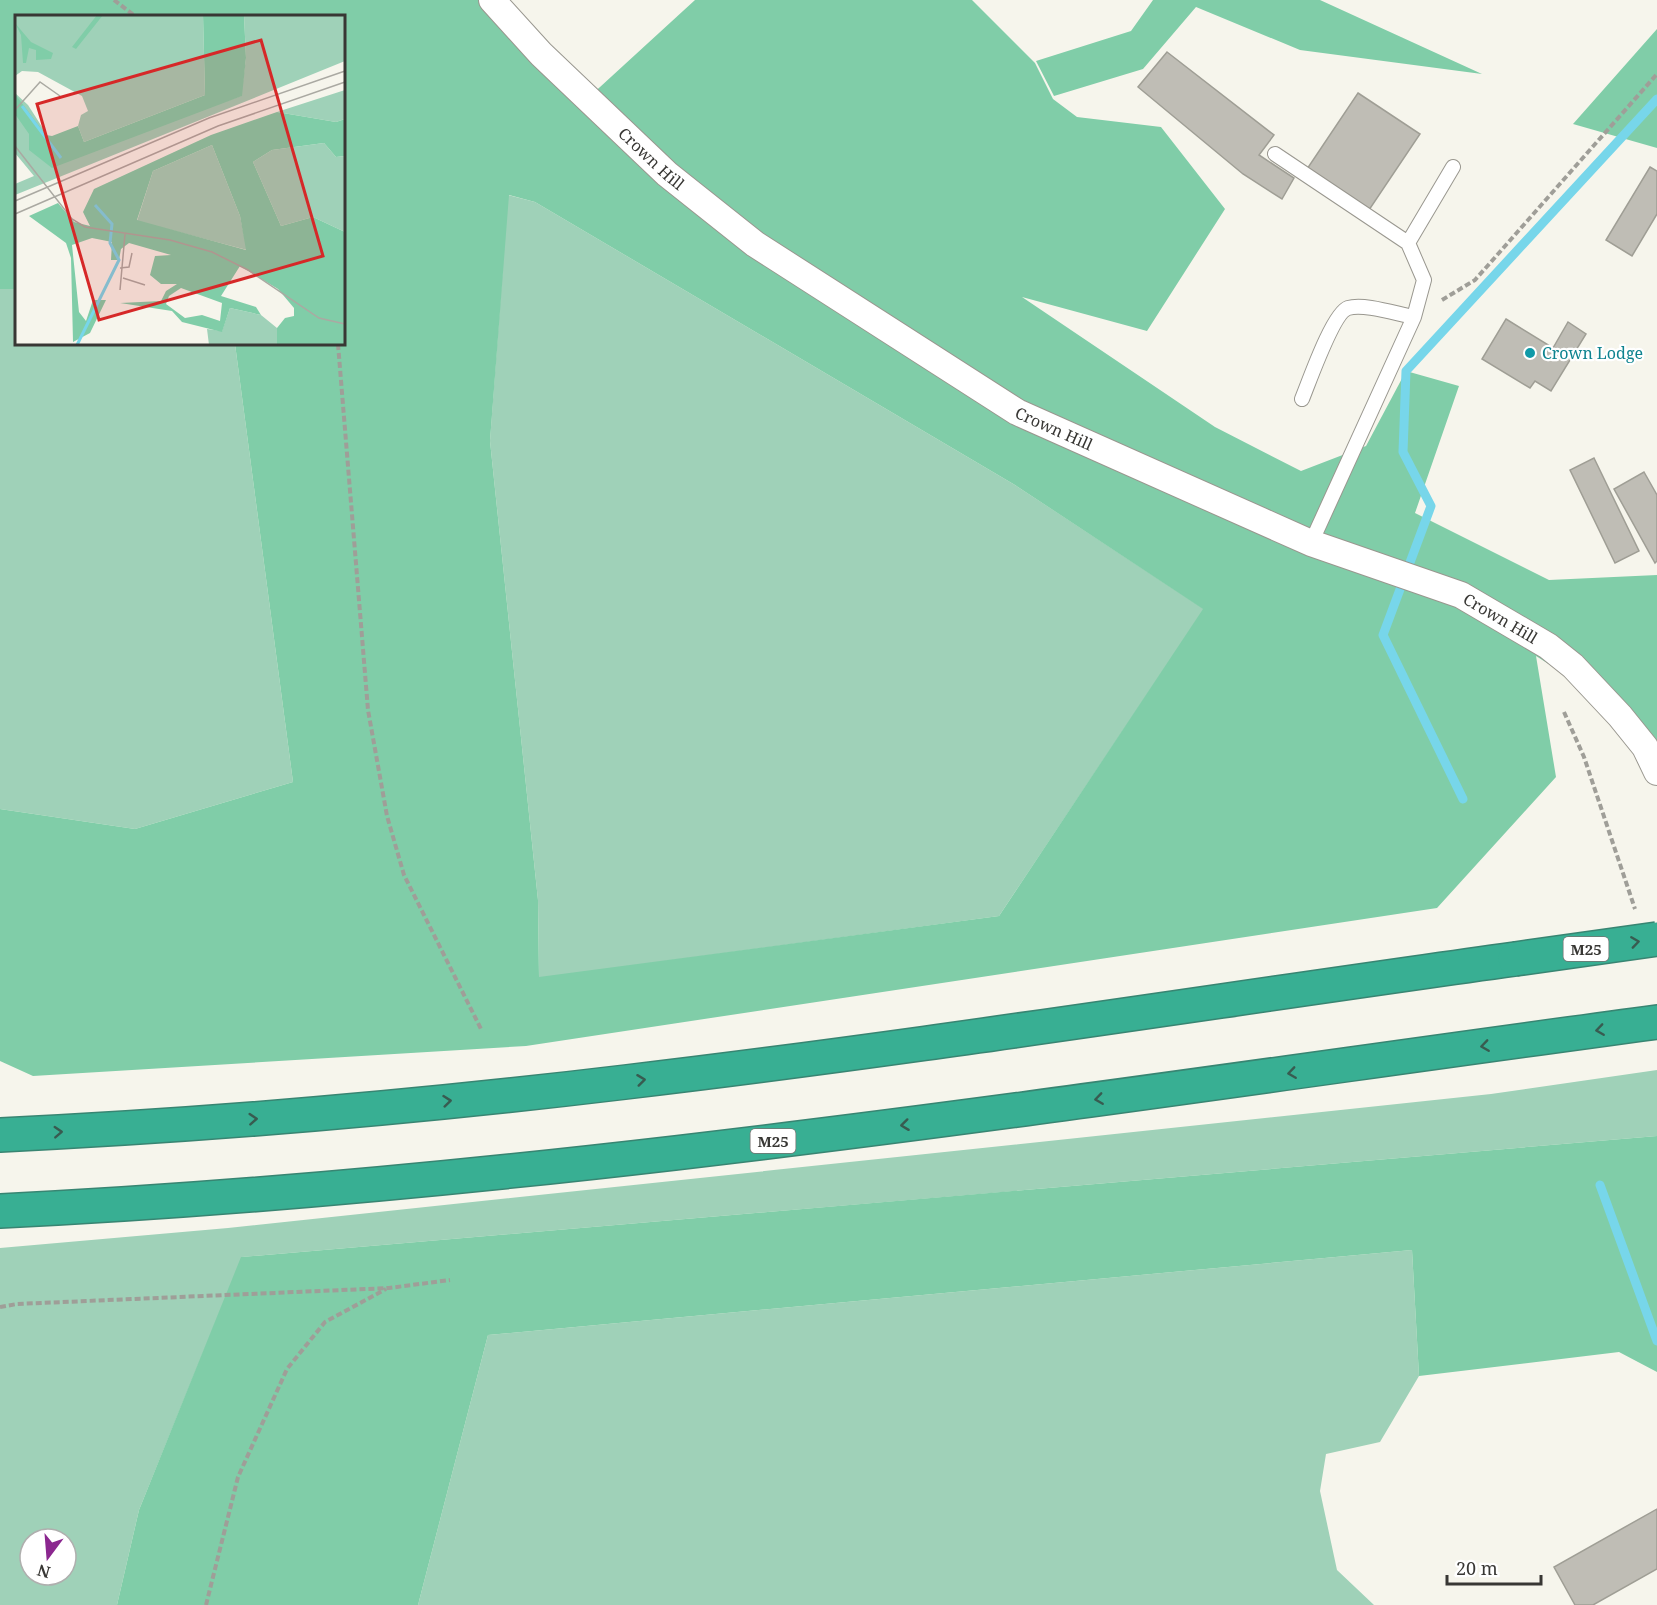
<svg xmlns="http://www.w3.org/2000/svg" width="1657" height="1605" font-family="'Noto Serif',serif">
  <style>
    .green { fill: #9fd1b8; fill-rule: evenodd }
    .forest { fill: #80cda8; fill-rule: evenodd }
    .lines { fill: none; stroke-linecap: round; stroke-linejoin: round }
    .stream { stroke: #77d6ea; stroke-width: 9 }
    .building { fill: #bfbdb5; stroke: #9f9e95; stroke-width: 1.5 }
    .service-casing { stroke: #99978f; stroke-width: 16 }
    .minor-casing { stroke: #99978f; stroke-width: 28 }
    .motorway-casing { stroke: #388572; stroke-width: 36 }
    .path { stroke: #9f9e98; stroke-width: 4; stroke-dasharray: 6 3; stroke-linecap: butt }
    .service { stroke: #fff; stroke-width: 14 }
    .minor { stroke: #fff; stroke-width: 26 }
    .motorway { stroke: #38af93; stroke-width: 33 }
    .motorway-bridge-casing { stroke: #388572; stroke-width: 36; stroke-linecap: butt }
    .motorway-bridge { stroke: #38af93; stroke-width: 33 }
    .oneway { stroke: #385b50 }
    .culture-dot { fill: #0f9aa8; stroke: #fff; stroke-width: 2 }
    .labels { text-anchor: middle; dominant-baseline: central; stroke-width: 4.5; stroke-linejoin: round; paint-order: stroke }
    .shield { fill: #fff; stroke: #747371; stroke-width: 1.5 }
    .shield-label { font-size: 15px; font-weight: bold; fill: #383734 }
    .street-label { font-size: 16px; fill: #383734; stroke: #fff }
    .culture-label { font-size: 16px; fill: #0d838f; stroke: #fff; text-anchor: start }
    .inset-river { fill: none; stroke: #77d6ea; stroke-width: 3 }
    .inset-road { fill: none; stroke: #aaa9a2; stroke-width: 1.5 }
    .view { fill: #d62828; fill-opacity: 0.15; stroke: #d62828; stroke-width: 3 }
    .inset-edge { fill: none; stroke: #383734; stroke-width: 3 }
  </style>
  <rect width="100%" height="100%" fill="#f6f5ec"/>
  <path class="green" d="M508,195L535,202L1015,485L1204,609L999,916L539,978L538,900L490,441Z
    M0,289H16V344H235L293,782L135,829L0,809Z
    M1657,1070V1136L242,1257L139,1510L117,1605H0V1248L228,1228L1491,1094ZM30,1539H66V1575H30Z
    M1412,1250L1419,1376L1380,1442L1326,1454L1320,1491L1337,1570L1374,1605H418L488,1335Z"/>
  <path class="forest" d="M0,0H499L588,98L695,0H972L1035,63L1053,99L1077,117L1161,127L1225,209L1147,331L1022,297L1215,427L1301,471L1366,446L1406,371L1459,386L1415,513L1549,580L1657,575V763L1639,721L1536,656L1556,777L1437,908L526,1046L33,1076L0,1061V809L135,829L293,782L235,344H344V16H16V289H0ZM509,195L535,202L1015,485L1203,609L999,916L539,977L538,900L490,441Z
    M1153,0H1320L1482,74L1300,50L1196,7L1143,69L1054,96L1036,61L1131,31Z
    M1657,29V148L1573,124Z
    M1657,1136V1372L1619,1352L1419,1376L1412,1250L488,1335L418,1605H117L139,1510L241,1257Z"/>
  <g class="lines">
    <path class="stream" d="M1463,799L1383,635L1431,506L1403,452L1406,371L1657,99
      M1600,1185L1657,1341"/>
  </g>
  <path class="building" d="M1167,52L1274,135L1259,155L1294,178L1282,199L1243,174L1138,87Z
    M1358,93L1420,134L1369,210L1307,169Z
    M1650,167L1657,171V214L1632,256L1606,240Z
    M1506,319L1553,348L1568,322L1586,334L1551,391L1535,381L1530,388L1482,359Z
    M1594,458L1639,551L1615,563L1570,470Z
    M1644,472L1657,495V561L1655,563L1614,489Z
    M1657,1509V1569L1593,1605H1575L1554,1567Z"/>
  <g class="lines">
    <g class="service-casing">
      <path id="service" d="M1275,154L1408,243
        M1302,399C1309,382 1333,313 1348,308C1364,303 1397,314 1414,317
        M1311,543L1414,317L1424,280L1408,243L1453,167"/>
    </g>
    <g class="minor-casing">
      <g id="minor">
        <path id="s1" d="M492,0L541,54L667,174L755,244L1017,412L1311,543L1461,595L1548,646L1573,666L1620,716L1645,747L1657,772"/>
      </g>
    </g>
    <g class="motorway-casing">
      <path id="motorway" d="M0,1135C209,1125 418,1107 626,1082C923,1047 1219,1000 1515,959
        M0,1211C556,1184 1106,1096 1657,1022"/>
    </g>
    <path class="path" d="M114,0L135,16
      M1442,300L1475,280L1657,74
      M338,344L368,710L387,816L404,875L481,1029
      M1564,712L1584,757L1635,909
      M0,1307L17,1304L389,1288L450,1280
      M206,1605L238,1477L287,1369L325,1322L386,1289"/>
    <use href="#service" class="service"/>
    <use href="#minor" class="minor"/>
    <use href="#motorway" class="motorway"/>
    <g class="motorway-bridge-casing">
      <path id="motorway-bridge" d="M1515,959L1657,939"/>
    </g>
    <use href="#motorway-bridge" class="motorway-bridge"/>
  </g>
  <defs><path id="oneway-chevron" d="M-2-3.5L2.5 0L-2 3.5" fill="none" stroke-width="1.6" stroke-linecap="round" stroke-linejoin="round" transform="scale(1.5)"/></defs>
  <g class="oneway">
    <use href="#oneway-chevron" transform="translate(1635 942) rotate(-8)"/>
    <use href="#oneway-chevron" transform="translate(1600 1030) rotate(172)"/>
    <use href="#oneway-chevron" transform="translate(1485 1046) rotate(172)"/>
    <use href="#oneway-chevron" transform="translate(1292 1073) rotate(172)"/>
    <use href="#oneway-chevron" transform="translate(641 1080) rotate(-7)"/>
    <use href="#oneway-chevron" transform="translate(1099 1099) rotate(172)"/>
    <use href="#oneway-chevron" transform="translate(447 1101) rotate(-6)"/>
    <use href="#oneway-chevron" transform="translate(253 1119) rotate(-4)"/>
    <use href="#oneway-chevron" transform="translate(905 1125) rotate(173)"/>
    <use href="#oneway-chevron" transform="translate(58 1132) rotate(-3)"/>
  </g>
  <circle class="culture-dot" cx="1530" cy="353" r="6"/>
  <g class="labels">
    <g class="shield">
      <rect x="1563.5" y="937" width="45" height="24" rx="4.5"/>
      <rect x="750.5" y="1129" width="45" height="24" rx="4.5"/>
    </g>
    <g class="shield-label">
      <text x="1586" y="949">M25</text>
      <text x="773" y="1141">M25</text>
    </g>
    <g class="street-label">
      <text stroke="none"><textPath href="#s1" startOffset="225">Crown Hill</textPath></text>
      <text stroke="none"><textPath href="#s1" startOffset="711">Crown Hill</textPath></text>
      <text stroke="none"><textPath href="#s1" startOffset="1197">Crown Hill</textPath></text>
    </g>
    <g class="culture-label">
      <text x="1542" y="353">Crown Lodge</text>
    </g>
  </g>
  <g transform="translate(15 15)">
    <rect width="330" height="330" fill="#f6f5ec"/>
    <path d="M0,0H188L190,80L69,127L63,111L66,100L73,96L67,81L23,57L7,56L0,61ZM229,0H330V46L0,180V169L19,161L0,138V78L13,90L29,115L35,149L226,81L231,43ZM330,75V104L321,107L262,97ZM309,128L321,142L330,141V217L298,202L266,211L238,147L257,135ZM197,130L225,201L232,235L122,206L138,156ZM215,293L246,300L262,313V330H194L192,314L207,316Z" fill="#9fd1b8"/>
    <path d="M82,0H88L61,34L57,32ZM188,0H229L231,43L227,81L37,153L14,135V119L0,99V79L31,120L37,121L63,111L69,127L190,80ZM0,8L16,27L38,38L36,44L21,45V35L14,33L11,48H8L6,20ZM262,97L321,107L330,104V141L321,142L309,128L257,135L238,147L266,211L298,202L330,217V330H262V313L270,303L279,301V293L263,274L225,251L206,281L241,292L246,300L215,293L207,317L167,307L157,296L105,288L146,286L151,276L162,269H146L135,260L140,241L156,240L114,228L106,234L104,245H96L97,227L77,223L57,230L64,297L71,306L78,285H91L75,318L58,327L56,243L51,228L14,201L43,188L59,207L75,211L68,197L79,174L196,120ZM197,130L225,201L231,235L122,205L138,156ZM166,273L207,288L205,306L187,300L170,303L151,289L154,281Z" fill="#80cda8" fill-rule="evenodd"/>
    <path class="inset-river" d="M7,91L46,143M62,330L104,245L95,228L97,209L80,190"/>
    <path class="inset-road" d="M0,95L25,67L45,81M0,131L57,204L70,212L155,225L197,237L233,255L304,303L330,309M0,186L194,103L330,56M0,199L203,111L330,67M105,253L114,252L117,238M108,263L130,270M105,275L110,219"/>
    <path class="view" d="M246,25L308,241L84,305L22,89Z"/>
    <rect width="330" height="330" class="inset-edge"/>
  </g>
  <g transform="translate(48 1557) rotate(196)"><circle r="28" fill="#ffffff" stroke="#afafae" stroke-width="1.5"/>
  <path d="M0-4.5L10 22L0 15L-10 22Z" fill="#8b278f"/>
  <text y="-9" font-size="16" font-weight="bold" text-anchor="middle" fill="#383734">N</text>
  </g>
  <path d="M1447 1575v9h94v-9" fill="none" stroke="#383734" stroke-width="3"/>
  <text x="1456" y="1575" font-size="18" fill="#383734" stroke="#ffffff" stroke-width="4.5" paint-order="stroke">20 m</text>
</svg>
